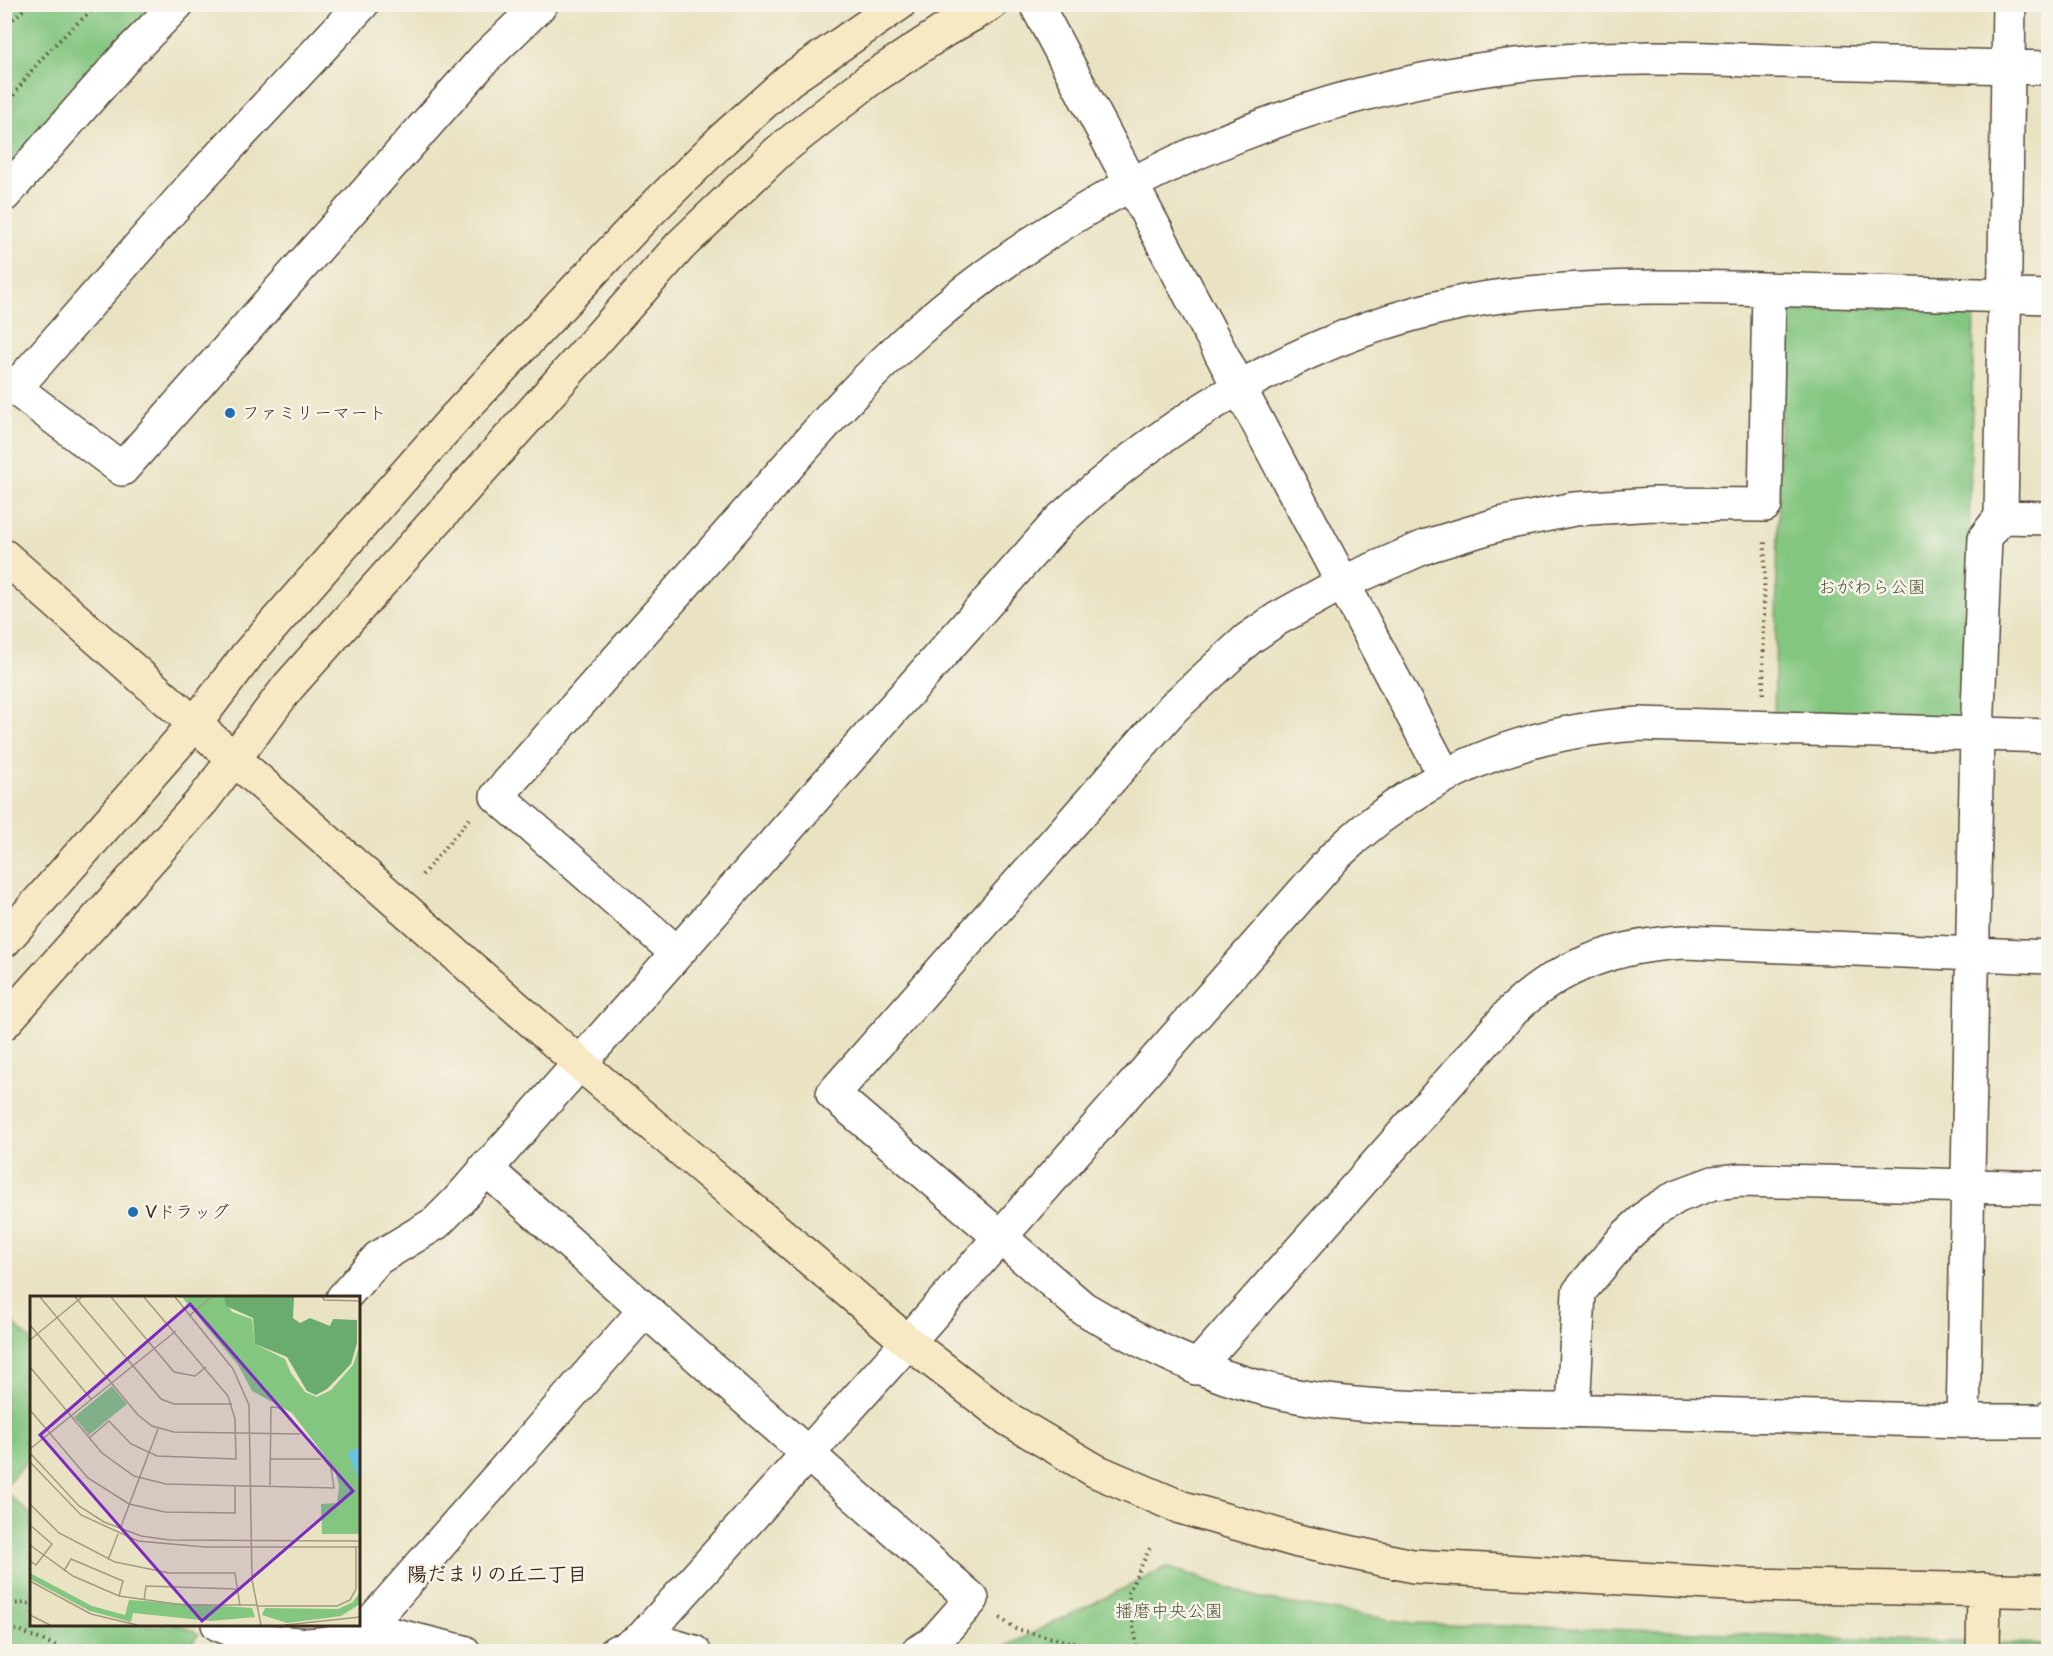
<svg xmlns="http://www.w3.org/2000/svg" width="2053" height="1656" font-family="'Shantell Sans','Klee One',sans-serif">
  <style>
    .green { fill: #83c680; stroke: #5f784f; stroke-width: 1.5 }
    .lines { fill: none; stroke-linecap: round; stroke-linejoin: round }
    .street-casing { stroke: #554637; stroke-width: 36 }
    .secondary-casing { stroke: #554637; stroke-width: 36 }
    .path { stroke: #554637; stroke-width: 4; stroke-dasharray: 1.5 4.5; stroke-linecap: butt }
    .street { stroke: #fff; stroke-width: 33 }
    .secondary { stroke: #f7e9c3; stroke-width: 33 }
    .poi-dot { fill: #1f6fb2; stroke: #f7f3e8; stroke-width: 2 }
    .labels { text-anchor: middle; dominant-baseline: central; stroke-width: 5; stroke-linejoin: round; paint-order: stroke }
    .poi-label { font-size: 18px; fill: #3b2a1e; stroke: #f7f3e8; text-anchor: start }
    .park-label { font-size: 18px; fill: #51593b; stroke: #f7f3e8 }
    .neighbourhood-label { font-size: 20px; font-weight: bold; fill: #3b2a1e; stroke: #f7f3e8 }
    .inset-road { fill: none; stroke: #a39981; stroke-width: 1.5 }
    .view { fill: #7b2cbf; fill-opacity: 0.15; stroke: #7b2cbf; stroke-width: 3 }
    .inset-edge { fill: none; stroke: #3b2a1e; stroke-width: 3 }
  </style>
  <rect width="100%" height="100%" fill="#f7f3e8"/>
  <filter id="ink" filterUnits="userSpaceOnUse"><feTurbulence type="fractalNoise" baseFrequency=".0167" numOctaves="2"/><feDisplacementMap in="SourceGraphic" scale="12" xChannelSelector="R" yChannelSelector="G"/><feConvolveMatrix kernelMatrix="1 2 1 2 8 2 1 2 1" color-interpolation-filters="sRGB"/></filter>
  <filter id="wash" filterUnits="userSpaceOnUse"><feTurbulence type="fractalNoise" baseFrequency=".008" numOctaves="4" result="noise"/><feDisplacementMap in="SourceGraphic" scale="24" xChannelSelector="R" yChannelSelector="G"/><feGaussianBlur stdDeviation="1.35" result="paint"/><feColorMatrix in="noise" values="0 0 0 0 0 0 0 0 0 0 0 0 0 0 0 0 0 1.4 0 .05"/><feComposite in="paint" operator="in"/></filter>
  <g filter="url(#wash)">
    <rect width="100%" height="100%" fill="#e9e3c3"/>
    <path class="green" d="M16,5H156L5,171V14Z
      M1783,307L1974,310L1965,717L1774,716Z
      M5,1317L31,1340L32,1455L5,1486Z
      M4,1491L31,1514L32,1624L181,1625L199,1634L192,1642L219,1651H5Z
      M1167,1567L1262,1599L1412,1623L1729,1633L1894,1641L2048,1644V1652H994Z"/>
  </g>
  <g filter="url(#ink)">
    <g class="lines">
      <g class="street-casing">
        <path id="street" d="M1036,4L1445,776
          M4,195L129,53L177,4
          M1769,289L1765,505L1654,504L1574,509L1500,524L1427,546L1342,583L1277,619L1248,639L1173,708L833,1094L1083,1308C1144,1344 1204,1375 1274,1391C1360,1412 1469,1408 1559,1410C1693,1413 1828,1418 1963,1421H2044L2048,1418
          M4,380L122,469L485,58L541,4
          M16,387L195,183L362,4
          M2001,517L2048,518
          M676,952L497,796C578,704 659,613 740,521C798,455 855,385 922,327C1088,183 1298,90 1517,65C1602,55 1688,58 1773,61C1865,63 1957,66 2048,68
          M485,1168L972,1599L932,1644L918,1652
          M343,1298L378,1258L436,1223L458,1201L1060,520C1173,416 1311,332 1464,302C1562,284 1664,286 1764,289C1859,292 1954,295 2048,297
          M1196,1368L1513,1010C1561,964 1619,945 1685,942L2048,957
          M1573,1411L1579,1292L1626,1236L1652,1212L1678,1196L1713,1183L1741,1180L2048,1188
          M1963,1421L1977,734L1985,538L2001,517L2009,4
          M218,1624L257,1640L308,1645L350,1641L366,1628L464,1652
          M366,1628L645,1310
          M643,1637L908,1342L1335,856C1420,774 1521,731 1639,724L2048,736
          M616,1652L624,1650L643,1637L694,1652"/>
      </g>
      <g class="secondary-casing">
        <path id="secondary" d="M4,556L578,1062L908,1342L1008,1419L1096,1471L1180,1507L1298,1541L1413,1566L1744,1585L2048,1591
          M4,941L194,725L248,654L453,420L644,217L724,138L789,80L899,4
          M4,1023L203,800L288,687L681,245L778,152L869,80L945,30L991,4
          M1983,1652L1984,1589"/>
      </g>
      <path class="path" d="M4,27L30,4
        M4,111C28,69 63,34 100,4
        M1763,694L1765,539
        M422,875L471,817
        M4,1604L32,1603
        M1000,1618L1016,1629L1110,1652
        M4,1625L72,1652
        M1128,1652L1137,1650
        M1138,1652L1128,1593L1151,1546"/>
      <use href="#street" class="street"/>
      <use href="#secondary" class="secondary"/>
    </g>
  </g>
  <g class="poi-dot">
    <circle cx="230" cy="413" r="6"/>
    <circle cx="133" cy="1212" r="6"/>
  </g>
  <g class="labels">
    <g class="poi-label">
      <text x="242" y="413">ファミリーマート</text>
      <text x="145" y="1212">Vドラッグ</text>
    </g>
    <g class="park-label">
      <text x="1872" y="587">おがわら公園</text>
      <text x="1169" y="1611">播磨中央公園</text>
    </g>
    <g class="neighbourhood-label">
      <text x="497" y="1574">陽だまりの丘二丁目</text>
    </g>
  </g>
  <g transform="translate(30 1296)">
    <rect width="330" height="330" fill="#e9e3c3"/>
    <path d="M152,1H193L202,16L222,23L225,48L255,63L261,77L275,96L287,101L301,94L323,69L330,48V21V238H292L291,208L307,207L309,189L304,172L262,117L222,95L208,69ZM82,90L97,108L59,139L44,121ZM0,277L62,310L95,319L99,304L222,312L225,321L181,325L103,317L101,326L60,315L0,283ZM330,296V308L311,320L257,327L232,319L235,312L308,313L323,306Z" fill="#83c680"/>
    <path d="M194,1H264L263,22L270,27L280,22L300,30L303,23L327,24V47L321,68L297,93L286,99L277,95L257,61L225,48L223,22L196,10Z" fill="#6aab6e"/>
    <path d="M330,151V187L318,157Z" fill="#65c3e4"/>
    <path class="inset-road" d="M10,1L108,119L122,130L144,136L270,138M45,1L131,103L144,108H202M81,1L144,76L165,80L176,71M145,1L203,73L219,109L222,284L231,329M293,1L294,4L330,5M160,19L182,1M0,29L61,103M0,44L52,1M0,71L72,157L104,180L136,188L304,192L301,172L252,112L241,111L240,189M0,114L58,182L99,208L135,216L205,217V189M59,142L79,125L101,148L127,160L206,163L205,123L198,100L114,1M0,153L146,35M0,157L49,210L74,226L111,240L140,244L330,245M240,163H291M0,166L51,219L108,245L175,251H330M0,208L29,237L85,266L139,277H205L210,310M0,229L22,248L6,269L0,265M90,233L128,133M0,249L43,280L89,300L153,309H227M78,264L88,238M34,275L41,263L93,285L89,300M0,285L61,318L107,329M114,305L116,290L206,293M227,310H307L320,304L326,293V251M0,319L20,329M255,329L330,321"/>
    <path class="view" d="M160,8L323,195L172,325L10,139Z"/>
    <rect width="330" height="330" class="inset-edge"/>
  </g>
  <rect width="2053" height="1656" fill="none" stroke="#f7f3e8" stroke-width="24"/>
</svg>
